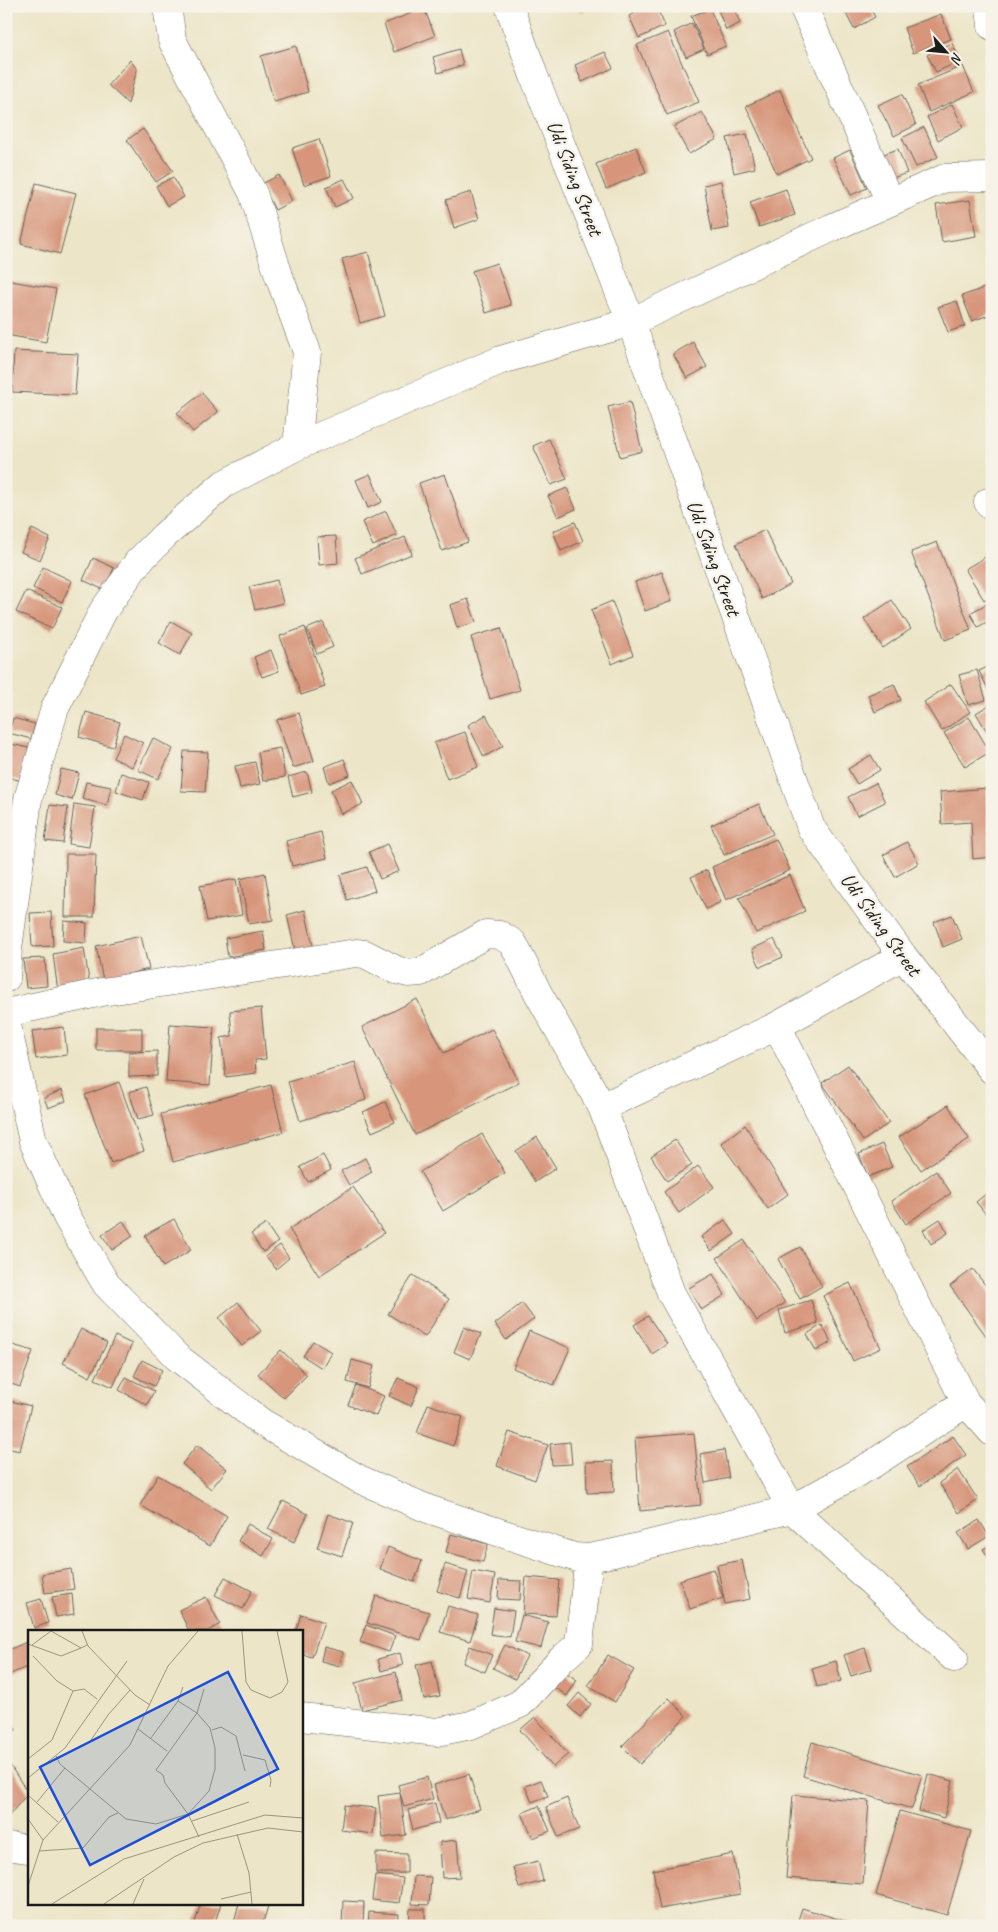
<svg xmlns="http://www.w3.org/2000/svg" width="998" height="1932" font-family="Caveat,sans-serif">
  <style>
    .building { fill: #d7967c }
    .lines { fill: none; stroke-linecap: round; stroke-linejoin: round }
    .minor-casing { stroke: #656258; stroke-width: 29 }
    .minor { stroke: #fff; stroke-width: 28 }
    .labels { text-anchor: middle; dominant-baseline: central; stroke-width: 4.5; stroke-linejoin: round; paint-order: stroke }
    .street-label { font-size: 21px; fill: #1c1c1c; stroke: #f7f3e8 }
    .inset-road { fill: none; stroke: #999583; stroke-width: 1 }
    .view { fill: #1d4ed8; fill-opacity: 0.15; stroke: #1d4ed8; stroke-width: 2.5 }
    .inset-edge { fill: none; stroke: #1c1c1c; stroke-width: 2.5 }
  </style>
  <rect width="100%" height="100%" fill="#f7f3e8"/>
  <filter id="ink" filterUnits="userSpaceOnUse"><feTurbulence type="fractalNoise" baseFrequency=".02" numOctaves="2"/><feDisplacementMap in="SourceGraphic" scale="10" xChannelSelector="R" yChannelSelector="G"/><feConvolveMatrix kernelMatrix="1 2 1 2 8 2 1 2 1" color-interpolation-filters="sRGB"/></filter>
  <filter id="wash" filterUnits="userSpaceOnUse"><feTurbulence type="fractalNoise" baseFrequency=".0096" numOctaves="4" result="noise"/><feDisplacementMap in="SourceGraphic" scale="20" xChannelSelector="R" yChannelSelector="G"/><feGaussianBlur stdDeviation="1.12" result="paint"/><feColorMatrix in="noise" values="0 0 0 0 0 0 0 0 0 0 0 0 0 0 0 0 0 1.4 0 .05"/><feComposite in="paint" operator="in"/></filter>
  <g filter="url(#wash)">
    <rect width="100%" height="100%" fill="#ece5c7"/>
    <g id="blocks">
      <path class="building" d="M579,6H592L581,12Z
        M650,6H656L665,26L639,38L629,16Z
        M719,6H733L740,23L726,30L717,7Z
        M842,6H869L875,17L854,29Z
        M424,8L435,36L394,52L384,24Z
        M710,9L726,46L707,54L691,16Z
        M941,14L951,39L913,53L904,28Z
        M692,23L704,49L686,57L674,32Z
        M668,32L699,102L667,115L637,45Z
        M952,43L960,61L936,72L927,55Z
        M296,46L308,92L274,102L261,56Z
        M459,49L463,65L438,73L433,57Z
        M605,52L613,68L582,82L575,65Z
        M130,60L137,69L128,104L108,85Z
        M963,66L974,92L929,112L918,85Z
        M780,90L811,158L777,174L746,106Z
        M902,94L916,125L894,136L878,105Z
        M952,104L963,127L938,140L927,117Z
        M702,112L717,139L689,154L674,127Z
        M924,127L938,157L916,167L902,138Z
        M143,129L173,171L156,182L127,140Z
        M747,134L755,168L734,173L727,138Z
        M319,139L331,176L304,185L292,148Z
        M636,147L646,172L606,189L596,164Z
        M898,149L907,173L887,180L878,156Z
        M850,150L867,188L851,195L833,158Z
        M279,175L292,201L275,210L262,184Z
        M173,177L184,197L167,206L156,186Z
        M344,179L354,198L335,207L326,187Z
        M721,181L729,228L712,231L704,185Z
        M36,183L76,193L60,254L21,244Z
        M786,189L795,215L759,227L750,202Z
        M471,192L479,219L454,228L446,200Z
        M970,200L976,236L942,242L936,205Z
        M368,252L385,316L360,323L342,259Z
        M497,263L511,305L486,313L472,271Z
        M6,280L56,289L46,342L6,335Z
        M992,285V314L972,321L962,296Z
        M957,301L965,326L948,332L938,307Z
        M693,342L707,367L687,378L673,354Z
        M14,351L78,354L75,395L12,392Z
        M202,393L218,412L193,432L177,413Z
        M630,402L642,451L620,457L608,407Z
        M549,439L567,479L551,485L533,446Z
        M370,474L382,502L368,508L356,480Z
        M445,474L468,542L442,551L419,483Z
        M567,488L576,509L558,517L548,496Z
        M386,511L397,535L373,546L362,522Z
        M575,522L583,541L561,551L553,531Z
        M32,529L50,538L40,560L21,552Z
        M765,530L791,584L762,599L736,544Z
        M336,536L338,563L319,565L317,537Z
        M405,537L412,554L362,574L355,558Z
        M937,542L971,630L945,640L911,552Z
        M987,556L992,564V595L984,600L965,569Z
        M93,558L114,568L104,590L83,580Z
        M43,567L72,581L62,602L33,588Z
        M662,572L672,601L645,611L635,582Z
        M277,580L283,603L255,610L249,587Z
        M26,591L62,607L52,629L16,612Z
        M468,599L476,622L457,628L450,605Z
        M892,600L911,629L883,648L864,619Z
        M612,601L633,655L612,664L591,610Z
        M992,601V619L978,627L970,613Z
        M171,621L192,633L180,655L159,643Z
        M992,621V634L986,623Z
        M323,622L333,647L317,654L307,629Z
        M305,627L325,687L301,695L280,636Z
        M501,628L520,690L490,699L471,637Z
        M271,650L279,671L262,677L254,657Z
        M992,665V697L979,671Z
        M977,670L986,700L968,705L959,675Z
        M894,684L901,700L875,712L868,695Z
        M951,684L970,712L942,731L924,702Z
        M991,704L992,705V740L976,713Z
        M86,712L120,722L113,747L79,737Z
        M299,713L314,761L293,768L277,720Z
        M486,715L503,746L484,757L468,725Z
        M969,717L990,752L965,767L944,733Z
        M13,718L35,724L31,739L9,733Z
        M465,732L478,767L447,779L434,743Z
        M124,734L143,743L132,767L113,758Z
        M153,738L173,749L158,779L138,770Z
        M11,744L33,749L27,782L6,777V766Z
        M280,748L285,777L263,781L258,752Z
        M184,751L208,752L205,792L181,791Z
        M871,755L880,770L857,784L848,769Z
        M344,759L350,775L329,783L324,767Z
        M255,762L260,784L240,788L235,766Z
        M61,769L79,773L72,800L55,795Z
        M307,772L312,792L293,797L288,777Z
        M121,773L149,782L143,800L116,791Z
        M352,780L363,804L341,814L331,790Z
        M86,782L111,787L107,805L82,799Z
        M876,783L885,802L857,816L848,797Z
        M988,788L989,810H992V857L973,859L971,822L942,824L940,792Z
        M6,796L23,800L19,816L6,813Z
        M74,804L95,807L89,847L69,844Z
        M759,804L773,834L724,855L711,825Z
        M50,805L68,807L63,843L45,841Z
        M321,832L327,858L292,866L286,841Z
        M776,839L790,870L726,900L712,867Z
        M907,842L919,863L895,877L883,855Z
        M387,844L399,871L380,879L369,852Z
        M66,854H96L94,917H65Z
        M367,867L375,891L347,900L340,875Z
        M707,870L721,902L706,909L691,877Z
        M265,873L273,920L249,924L240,879Z
        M790,875L805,911L756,933L739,898Z
        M236,879L242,915L207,921L200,886Z
        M305,910L315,954L297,959L287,915Z
        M51,912L53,946L32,947L30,913Z
        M952,915L962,939L943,947L934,922Z
        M64,921L87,923L86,943L63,941Z
        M263,931L266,950L228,957L225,938Z
        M141,936L149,969L103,980L96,946Z
        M774,939L783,957L760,967L752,949Z
        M84,948L90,987L58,992L53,954Z
        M45,958L47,986L26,988L23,959Z
        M417,999L444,1053L492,1029L519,1082L415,1135L362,1027Z
        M261,1008L266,1059L255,1060L256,1073L226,1077L221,1038L232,1036L230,1011Z
        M170,1024L214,1027L210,1085L166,1082Z
        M64,1027L67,1055L36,1059L32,1031Z
        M96,1028H142V1050H96Z
        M157,1051V1076L129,1077V1052Z
        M355,1062L366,1100L300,1121L288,1082Z
        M848,1065L889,1123L863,1141L822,1083Z
        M119,1082L144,1151L111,1163L85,1095Z
        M271,1085L283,1132L173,1162L161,1114Z
        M146,1087L154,1115L138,1119L129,1092Z
        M62,1090L66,1101L48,1108L44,1098Z
        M385,1102L395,1122L372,1132L363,1112Z
        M948,1105L969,1139L921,1170L899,1137Z
        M745,1125L788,1194L768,1209L721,1143Z
        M482,1134L505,1173L443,1211L420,1172Z
        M537,1137L556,1168L535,1182L516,1151Z
        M675,1140L692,1165L667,1181L651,1156Z
        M882,1144L892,1167L868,1177L859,1154Z
        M323,1155L331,1170L308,1182L300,1167Z
        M365,1158L372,1172L349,1185L341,1171Z
        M698,1166L714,1187L679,1213L664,1192Z
        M936,1171L951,1193L906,1224L891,1201Z
        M353,1187L384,1233L319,1276L289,1229Z
        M992,1189V1218L990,1219L976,1202Z
        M174,1219L191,1250L163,1267L145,1235Z
        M940,1219L948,1233L931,1244L923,1230Z
        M725,1220L735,1234L711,1251L701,1237Z
        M123,1221L133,1236L112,1250L102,1235Z
        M266,1224L278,1242L263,1252L251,1234Z
        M744,1240L785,1303L757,1321L717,1258Z
        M280,1245L289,1258L276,1269L266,1256Z
        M800,1247L822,1286L800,1299L778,1259Z
        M973,1269L992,1294V1344L950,1286Z
        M713,1274L725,1295L701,1310L689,1288Z
        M413,1275L449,1299L425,1337L388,1314Z
        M850,1283L881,1348L853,1361L823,1296Z
        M811,1300L818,1323L785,1333L779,1310Z
        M238,1302L261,1331L242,1346L219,1318Z
        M522,1303L534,1319L506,1340L495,1324Z
        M648,1316L667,1344L652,1354L634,1325Z
        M6,1321L12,1323L7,1340H6Z
        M822,1325L831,1342L816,1351L807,1334Z
        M464,1327L481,1334L470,1359L454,1352Z
        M81,1329L107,1343L90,1377L63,1363Z
        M529,1331L570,1348L554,1385L513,1368Z
        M115,1336L132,1344L113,1387L95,1379Z
        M313,1341L331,1352L322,1368L303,1356Z
        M6,1343L33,1351L20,1387L6,1382Z
        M281,1350L307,1375L284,1398L258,1374Z
        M142,1360L162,1370L154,1386L134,1376Z
        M352,1360L374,1366L368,1388L347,1382Z
        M126,1377L154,1391L147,1405L119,1390Z
        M398,1378L419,1387L411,1406L389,1396Z
        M356,1385L384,1396L376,1416L348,1405Z
        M6,1400L31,1406L20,1451L6,1448Z
        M428,1404L463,1417L453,1446L417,1433Z
        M509,1432L548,1445L535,1480L497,1466Z
        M694,1433L701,1505L640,1511L635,1438Z
        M953,1436L966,1455L920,1486L907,1467Z
        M570,1442L572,1464L552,1465L550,1444Z
        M197,1445L227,1469L211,1489L182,1464Z
        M724,1450L729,1478L705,1483L700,1454Z
        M613,1461L614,1492L587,1493L586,1462Z
        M958,1469L978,1500L959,1513L939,1483Z
        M158,1475L227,1516L210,1546L140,1505Z
        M283,1501L308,1514L294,1542L268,1529Z
        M328,1514L353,1523L342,1556L317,1548Z
        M979,1520L989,1536L968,1549L958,1533Z
        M248,1524L273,1539L263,1556L238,1541Z
        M451,1534L488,1544L483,1562L446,1552Z
        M992,1544V1563L983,1549Z
        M388,1547L422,1561L414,1582L380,1569Z
        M742,1560L750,1599L725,1604L717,1565Z
        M445,1564L468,1571L460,1598L437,1591Z
        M71,1569L74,1589L45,1593L42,1574Z
        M713,1569L723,1598L690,1609L680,1580Z
        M473,1571L495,1575L490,1603L468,1599Z
        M225,1577L252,1591L243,1609L215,1595Z
        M526,1577L559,1580L556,1616L523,1614Z
        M499,1580L521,1581L520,1600L498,1599Z
        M72,1594L74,1614L56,1617L52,1597Z
        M376,1596L429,1612L421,1640L367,1623Z
        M206,1597L220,1624L208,1631H189L179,1610Z
        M41,1599L48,1623L34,1628L27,1603Z
        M448,1606L478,1615L470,1641L440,1632Z
        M494,1608L514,1611L510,1637L490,1634Z
        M301,1614L324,1622L312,1657L301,1654V1631H296Z
        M522,1615L548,1622L541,1648L515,1642Z
        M366,1625L395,1636L389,1652L360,1642Z
        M29,1641V1666L6,1676V1651Z
        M505,1645L527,1656L515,1679L493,1668Z
        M470,1646L492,1655L485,1672L463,1663Z
        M324,1647L343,1652L340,1666L321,1661Z
        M865,1648L872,1669L851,1676L844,1655Z
        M400,1653L403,1665L381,1671L378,1659Z
        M608,1655L634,1670L615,1702L588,1686Z
        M432,1661L440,1696L424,1699L416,1665Z
        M836,1661L841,1681L817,1687L812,1668Z
        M561,1669L577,1680L567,1696L550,1684Z
        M396,1672L402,1700L362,1710L355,1683Z
        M579,1693L591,1704L580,1717L568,1706Z
        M669,1698L686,1716L640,1764L622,1746Z
        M6,1716L16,1730L6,1737Z
        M535,1717L568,1754L553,1767L520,1730Z
        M812,1742L922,1775L912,1809L803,1776Z
        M6,1759L28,1793L6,1819Z
        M469,1774L480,1809L445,1820L434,1785Z
        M928,1774L953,1781L944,1818L919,1811Z
        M427,1777L433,1799L404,1807L398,1785Z
        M541,1780L548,1796L532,1802L525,1786Z
        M400,1793L406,1835L383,1838L378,1796Z
        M793,1795L869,1801L863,1884L786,1878Z
        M567,1798L579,1829L558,1837L546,1807Z
        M435,1803L439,1823L413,1830L408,1810Z
        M344,1805L376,1808L373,1834L341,1830Z
        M539,1806L550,1831L533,1838L522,1813Z
        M900,1811L971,1831L947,1915L876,1895Z
        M457,1840L460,1877L442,1878L440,1842Z
        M376,1853L407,1854V1873H376Z
        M733,1854L740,1894L660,1909L653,1870Z
        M538,1861L543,1881L519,1888L513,1867Z
        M375,1875L403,1878L399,1903L372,1900Z
        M414,1876L431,1877L429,1905L412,1904Z
        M343,1901L364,1902L363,1926H342Z
        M201,1903H221L214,1926H194Z
        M239,1903H257L268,1906L262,1926H233Z
        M802,1908L858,1925V1926H796Z
        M410,1909H425V1926H409Z
        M369,1912L399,1914L398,1926H368Z"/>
    </g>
  </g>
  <g filter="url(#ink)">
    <use href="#blocks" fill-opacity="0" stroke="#656258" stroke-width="1"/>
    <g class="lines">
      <g class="minor-casing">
        <path id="minor" d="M169,6L168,13L172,40L253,193L279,276L307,352L297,446
          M509,6L534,76L631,322L811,828L903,956L992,1070
          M803,6L890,202
          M990,6L992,26
          M988,502L992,507
          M6,978L8,949L28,799L55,708L103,611L138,562L165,535L224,484L297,446L501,360L631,322L831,228L945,178L992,177
          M6,1013L102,992L356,953L365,954L396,970L408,973L421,972L486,934L500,935L513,943L538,993L602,1107L671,1293L792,1509L954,1658
          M6,1021L33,1141L67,1217L106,1284L177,1357L261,1422L359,1479L428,1509L574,1557L589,1558L614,1553L792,1509L871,1465L966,1403
          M777,1026L966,1403L992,1432
          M602,1107L777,1026L903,956
          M301,1717L437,1732L471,1725L520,1704L562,1659L579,1644L589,1558
          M6,1846L29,1849"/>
      </g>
      <use href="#minor" class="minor"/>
    </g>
  </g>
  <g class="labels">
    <g class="street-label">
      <text transform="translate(575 178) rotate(69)">Udi Siding Street</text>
      <text transform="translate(714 558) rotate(70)">Udi Siding Street</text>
      <text transform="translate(881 924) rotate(54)">Udi Siding Street</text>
    </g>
  </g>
  <g transform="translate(28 1630)">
    <rect width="275" height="275" fill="#ece5c7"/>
    <path class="inset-road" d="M54,1L60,16L107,65L122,75M214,1L218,52L223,60L242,68L254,62L260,52L249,1M0,14L33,26L53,18M4,15L23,1L53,18L59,15M5,26L29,51L45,61L56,59L69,69M110,99L139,121M184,100L193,97L208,106L217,141M123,108L150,71L155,57M61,113L80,85L102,60M215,125L237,130L243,150L242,157M28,126L32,134L98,189L128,194L160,184L181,161L187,139V118L182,98L169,83L150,71M0,129L24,110L45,61M0,148L37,118L99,31M0,165L30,192M9,172L37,138M0,189L15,210M164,191L221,172M209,204L221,243L224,274M171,207L160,184L137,153L135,145L128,140L169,83L176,59M11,221L55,218L81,187L90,183M0,256L15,210L102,115L140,36L170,1M193,269L223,262M24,274L96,229L237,185L275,188M76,274L146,227L175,213L240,198L275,202M105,274L116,249"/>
    <path class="view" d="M200,42L250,139L62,235L12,137Z"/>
    <rect width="275" height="275" class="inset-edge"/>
  </g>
  <rect width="998" height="1932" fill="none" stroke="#f7f3e8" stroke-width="25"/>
  <g transform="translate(946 52) rotate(117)" stroke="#f7f3e8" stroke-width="4" paint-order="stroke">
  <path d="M0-4L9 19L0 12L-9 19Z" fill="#1c1c1c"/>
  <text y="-8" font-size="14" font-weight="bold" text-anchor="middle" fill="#1c1c1c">N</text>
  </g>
</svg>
